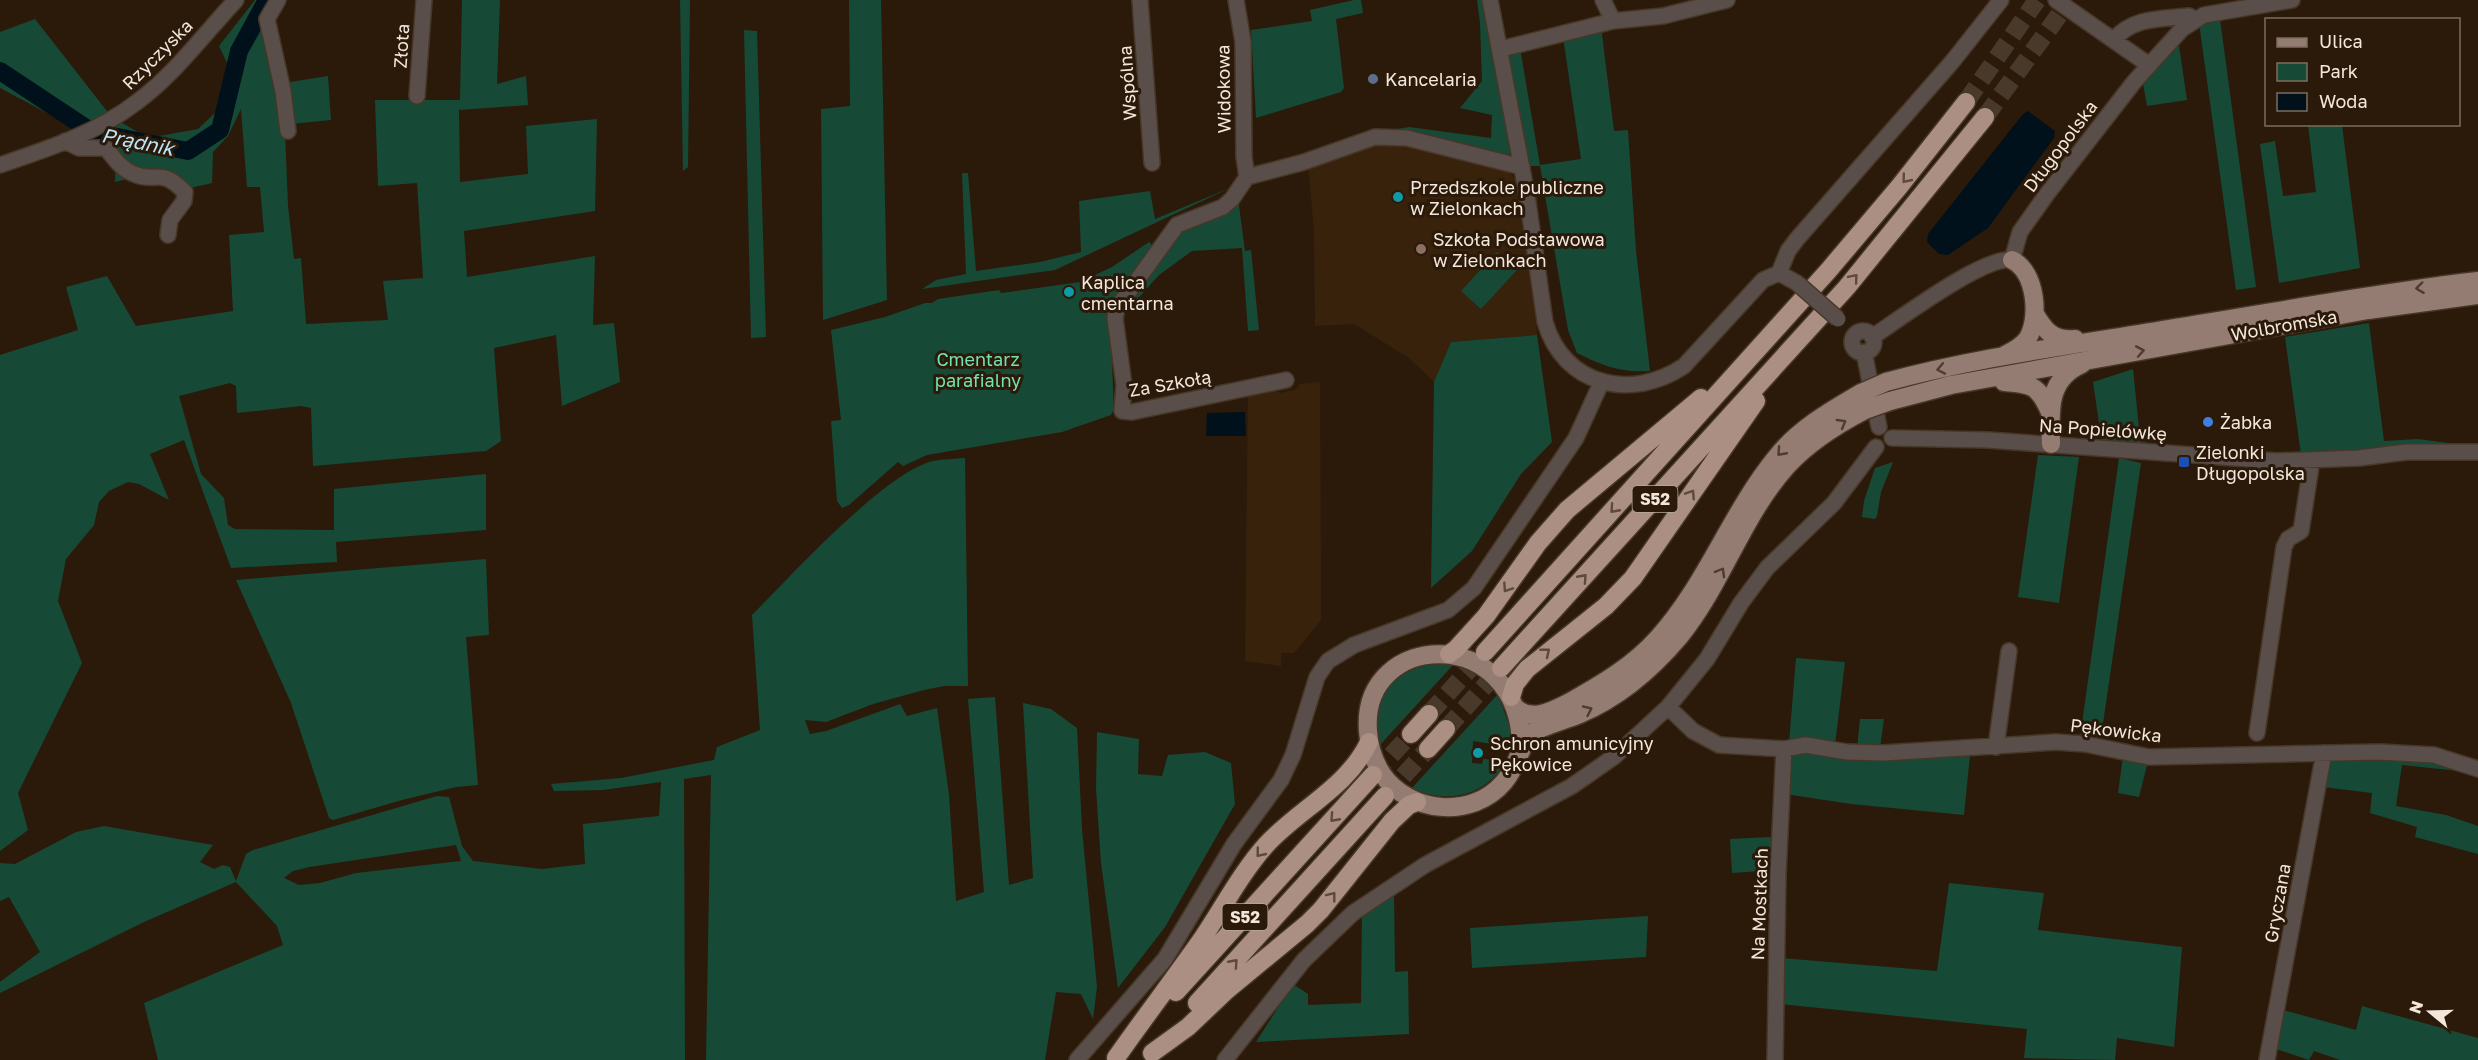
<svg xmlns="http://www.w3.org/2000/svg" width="2478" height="1060" font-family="'Golos Text',sans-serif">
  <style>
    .built { fill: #39220c }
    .green { fill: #164a36; fill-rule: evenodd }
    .water { fill: #00111b }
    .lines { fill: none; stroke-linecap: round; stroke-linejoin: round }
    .river { stroke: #00111b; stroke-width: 18 }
    .highway-tunnel { stroke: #49392a; stroke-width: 18; stroke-dasharray: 18 9; stroke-linecap: butt }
    .minor-casing { stroke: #473727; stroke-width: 18 }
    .major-casing { stroke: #473727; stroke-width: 21 }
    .highway-casing { stroke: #473727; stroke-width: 21 }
    .minor { stroke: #594e49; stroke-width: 15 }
    .major { stroke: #947c72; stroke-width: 18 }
    .highway { stroke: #ab8f83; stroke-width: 18 }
    .minor-bridge-casing { stroke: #473727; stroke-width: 18; stroke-linecap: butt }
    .major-bridge-casing { stroke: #473727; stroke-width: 21; stroke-linecap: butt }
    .minor-bridge { stroke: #594e49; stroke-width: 15 }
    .major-bridge { stroke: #947c72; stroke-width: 18 }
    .oneway { stroke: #5e493a }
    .oneway2 { stroke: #503c2e }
    .service-dot { fill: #5c6f8a; stroke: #2b1a0a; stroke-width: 2 }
    .culture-dot { fill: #0f9aa8; stroke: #2b1a0a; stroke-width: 2 }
    .education-dot { fill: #8d6e63; stroke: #2b1a0a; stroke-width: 2 }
    .shop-dot { fill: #3f7fe0; stroke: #2b1a0a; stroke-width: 2 }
    .transit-dot { fill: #1a4fb4; stroke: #2b1a0a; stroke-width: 2 }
    .labels { text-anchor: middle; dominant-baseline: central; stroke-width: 6; stroke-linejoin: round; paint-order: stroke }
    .shield { fill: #2b1a0a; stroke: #b7aa9d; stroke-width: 1.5 }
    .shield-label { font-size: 16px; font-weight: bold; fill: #f3e7dc }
    .street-label { font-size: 18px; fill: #f3e7dc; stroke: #2b1a0a }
    .poi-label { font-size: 18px; fill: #f3e7dc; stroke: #2b1a0a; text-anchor: start }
    .park-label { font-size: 18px; fill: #71e2b2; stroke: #2b1a0a }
    .water-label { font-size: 20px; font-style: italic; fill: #bde5f9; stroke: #2b1a0a }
  </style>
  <rect width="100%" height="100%" fill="#2b1a0a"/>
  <path class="built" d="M1401,142L1499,167L1511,174L1518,183L1530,266L1537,335L1451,342L1434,382L1409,358L1354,324L1315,326L1314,231L1308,164L1371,144Z
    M1320,382L1321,620L1294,653H1281V666L1245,661L1248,393L1271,389L1280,393L1295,390L1300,384Z"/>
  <path class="green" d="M255,0H275L265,18L285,131L288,206L294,259L301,258L306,324L388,320L383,281L423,278L417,183L378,186L375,100H460L462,0H500L497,84L526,76L528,105L459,110L460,182L528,174L526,126L597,119L595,211L464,231L467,277L595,256L593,325L614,323L620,382L562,406L556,335L494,348L501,441L486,451L313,466L311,408L301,406L237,413L236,386L230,383L179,396L201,474L224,498L228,525L235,529L334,530V489L486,474V530L336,542L337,562L231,568L184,440L150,454L169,500L139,484L128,482L109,491L99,502L94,525L66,559L58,601L82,663L18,793L28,830L0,851V355L78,330L66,287L107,276L136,326L233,311L229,235L264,232L260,187H247L241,109L228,136L213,152L212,183L190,188L164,170L115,182L116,147L82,142L119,121L148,138L198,129L217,111L229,67L219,46Z
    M680,0H690L688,167L683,171Z
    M849,0H881L887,300L823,320L821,109L850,106Z
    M1354,0H1361L1363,13L1336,19L1344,88L1341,92L1256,118L1251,30L1312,21L1310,10Z
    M1477,0H1485L1516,148L1505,158L1386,131L1409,127L1491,138L1492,115L1460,108L1482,81L1480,23Z
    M35,19L110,115L77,129L0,88V32Z
    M2220,19L2256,287L2236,290L2199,23Z
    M1601,26L1614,131L1628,130L1636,251L1650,371C1621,373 1603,366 1577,353L1568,330L1540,166H1528L1508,53L1520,48L1540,165L1581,159L1563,37Z
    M744,30L757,31L766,337L751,338Z
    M2178,39L2187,100L2147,106L2142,78Z
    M328,76L331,120L291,124L284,83Z
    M2308,125H2342L2360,268L2279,283L2260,144L2275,141L2283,196L2316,192Z
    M962,173H968L976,271L1040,262L1081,252L1079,201L1150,191L1155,219L1232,187L1055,270L922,289L936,280L966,274Z
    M1238,198L1245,251L1251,250L1259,330L1248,331L1242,248L1192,251L1159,275L1125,313L1121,340L1120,310L1159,255L1186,227Z
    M1149,242L1155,248L1116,299L1111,343L1114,409L1111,415L1062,432L927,455L903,466L898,462L849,505L842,508L837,501L831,421L841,420L831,330L885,317L925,303H932L938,299L999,290L1001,293L1080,282L1112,267Z
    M1497,252L1517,270L1481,309L1461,291Z
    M2369,323L2384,441L2418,439L2455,444L2301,455L2285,337Z
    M1537,335L1552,442L1521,474L1472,551L1431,588L1434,382L1451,342Z
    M2133,369L2140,438L2147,443H2102L2093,382Z
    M2038,455L2079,457L2059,603L2018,597Z
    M965,458L968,686H944L924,690L873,704L826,722L805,720L810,734L826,731L900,704L907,716L937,708L949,795L956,901L984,892L968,699L995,697L1009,885L1033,878L1023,703L1051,709L1077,728L1082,829L1097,987L1093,1019L1081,994L1056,992L1045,1060H706L711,775L684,779L685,1060H158L144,1003L283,945L277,926L236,882L144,922L0,993V982L40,952L9,897L0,901V863L15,864L76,832L104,826L213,845L200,862L214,869L223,865L230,867L236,881L246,854L253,850L437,796L449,797L462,846L473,861L542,869L585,864L583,824L659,816L661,782L603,790L554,791L551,784L621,778L714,760L717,747L760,730L752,615C791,576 884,473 933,461C943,459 955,459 965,458ZM456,845L461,861L356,873L320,883L299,885L284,878L293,871L309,867Z
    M2119,458L2141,463L2100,744L2080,738Z
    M1893,462L1881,492L1877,516L1875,519L1862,517L1864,501L1875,468Z
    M486,559L489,635L466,637L478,785L456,787L402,800L333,820L329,818L291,703L236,580Z
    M1796,658L1845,662L1835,745L1789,743Z
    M1434,663L1453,665L1380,745C1371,699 1388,673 1434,663Z
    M1498,694L1513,736L1511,747L1473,741L1472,763L1482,764L1483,759L1499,760L1501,769C1479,798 1444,803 1412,788Z
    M1860,719H1884L1880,748H1857Z
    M1097,732L1139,739L1138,774L1162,776L1168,755L1205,752L1231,763L1235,804L1165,927L1118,988L1101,863L1096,789Z
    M1806,751L1970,755L1964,815L1851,804L1785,794L1786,762L1796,753Z
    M2123,757L2148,761L2139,797L2118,793Z
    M2431,757L2459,771L2402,765L2396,806L2446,815L2478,826V854L2415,837L2417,827L2370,813L2372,793L2323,787L2329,759Z
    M1770,837L1776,844V870L1732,873L1730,839Z
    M1949,883L2044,893L2038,930L2182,947L2174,1047L2117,1038L2115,1060L2024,1058L2027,1029L1780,1004L1781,958L1937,971Z
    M1394,891L1395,972L1408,971L1409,1034L1256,1042L1293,984L1308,994V1005L1361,1003L1362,906Z
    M1648,916L1646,957L1472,968L1470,928Z
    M2362,1006L2478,1038V1060H2340L2314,1051L2309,1060L2273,1048L2280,1009L2356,1030Z"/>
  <path class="water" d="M2028,111L2055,131L2054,138L1988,228L1948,255L1939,254L1927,242L1928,234L2023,114Z
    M1245,412L1246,436H1206L1207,413Z"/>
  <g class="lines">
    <path class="river" d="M0,71L92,132L188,151L220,130L239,51L267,0"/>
    <path class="highway-tunnel" d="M1966,102L2037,0
      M1985,117L2070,0
      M1429,714L1483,654
      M1446,729L1501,668
      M1373,775L1411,734
      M1385,796L1428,749"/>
    <g class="minor-casing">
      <path id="minor" d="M278,0L267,19L283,91L288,131
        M1140,0L1152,163
        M1236,0L1243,42L1244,157L1247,177
        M1490,0L1527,195L1545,322C1564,387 1632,401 1684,366L1763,280L1779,273L1797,283
        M1603,0L1613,21
        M2056,0L2149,65
        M2114,40C2132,17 2161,19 2189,16L2195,19
        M1501,49L1613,21L1663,16L1727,0
        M417,96L424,0
        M65,141L79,148H106C114,158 122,170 134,174C157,184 159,166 185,192L184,201L170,220L168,235
        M0,165C47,149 97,133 137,102C175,74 204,34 236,0
        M1779,273L1788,251L1797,239L1952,62L2001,0
        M1852 342a11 11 0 1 1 22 0a11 11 0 1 1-22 0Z
        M1872,337C1900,319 1983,256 2012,260L2020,232L2047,194L2134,82L2182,29L2204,15L2292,0
        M1864,352L1879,427
        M1286,380L1132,412L1122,411L1124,385L1115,318L1117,308L1177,225L1223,207L1232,199L1247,177L1304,162L1375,137L1407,138L1522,167
        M1892,438L1988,440L2276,461L2359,458L2406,452H2478
        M1668,707L1693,731L1719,745L1784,749L1806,745L1847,752L1883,753L2056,742L2085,744L2149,757L2379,752L2434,755L2478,769
        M2257,733L2284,547L2288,539L2301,531L2312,460
        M1996,747L2009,651
        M1077,1060L1165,959L1234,844L1281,780L1293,755L1317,677L1328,661L1354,645L1448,610L1474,588L1576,438L1602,381
        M1225,1060L1304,960L1353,913L1425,865L1572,786L1615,756L1668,707L1707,659L1741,603L1767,568L1834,503L1876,447
        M1775,1060L1778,874L1784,749
        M2267,1060L2324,753"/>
    </g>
    <g class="major-casing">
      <path id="major" d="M2035,314C2045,331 2053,341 2075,339
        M2005,355C2013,351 2023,346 2028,338C2040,317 2036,272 2012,260
        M1886,382C1978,357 2074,345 2168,329C2271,313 2374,293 2478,281
        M2004,382C2032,384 2038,385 2050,412
        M1890,401L1951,385L2368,310L2478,295
        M2051,444C2050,411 2047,379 2082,364
        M1516,708C1532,723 1554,710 1570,702C1602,684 1633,666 1658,638C1706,585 1730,515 1775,459C1797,430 1830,411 1861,393
        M1521,747C1521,623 1360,629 1368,731C1369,747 1373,760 1382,774C1409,813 1472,820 1504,782C1516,768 1520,750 1529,734C1545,725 1563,721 1580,714C1618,698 1653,668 1680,636C1722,584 1742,516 1787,466C1809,442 1836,425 1865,410"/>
    </g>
    <g class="highway-casing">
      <path id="highway" d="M1485,652L1828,271L1899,187L1966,102
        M1449,654L1456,649L1486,616L1538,543L1567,510L1701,398
        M1501,668L1847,287L1985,117
        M1511,697L1515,684L1527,669L1606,606L1633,578L1756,401
        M1411,734L1429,714
        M1428,749L1446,729
        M1176,992L1373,775
        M1197,1003L1385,796
        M1152,1053L1188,1027L1227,990L1307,924L1321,910L1392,821L1409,805L1417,802
        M1116,1058C1144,1018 1174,979 1202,939C1223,908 1241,873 1266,845C1299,809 1348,787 1369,742"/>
    </g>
    <use href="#minor" class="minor"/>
    <use href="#major" class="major"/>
    <use href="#highway" class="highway"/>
    <g class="minor-bridge-casing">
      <path id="minor-bridge" d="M1797,283L1838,319"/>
    </g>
    <g class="major-bridge-casing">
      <path id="major-bridge" d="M1861,393L1886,382
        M1865,410L1890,401"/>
    </g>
    <use href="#minor-bridge" class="minor-bridge"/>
    <use href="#major-bridge" class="major-bridge"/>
  </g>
  <defs><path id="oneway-chevron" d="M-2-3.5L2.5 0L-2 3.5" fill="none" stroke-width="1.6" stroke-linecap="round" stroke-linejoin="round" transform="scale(1.5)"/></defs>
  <g class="oneway">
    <use href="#oneway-chevron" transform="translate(1906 179) rotate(129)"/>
    <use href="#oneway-chevron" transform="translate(1854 278) rotate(-50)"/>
    <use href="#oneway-chevron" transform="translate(1691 494) rotate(-57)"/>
    <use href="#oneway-chevron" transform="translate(1614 509) rotate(132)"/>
    <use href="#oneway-chevron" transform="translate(1583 578) rotate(-48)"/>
    <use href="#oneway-chevron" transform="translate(1507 588) rotate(124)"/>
    <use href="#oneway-chevron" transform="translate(1546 652) rotate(-39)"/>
    <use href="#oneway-chevron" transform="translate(1334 818) rotate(132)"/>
    <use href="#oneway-chevron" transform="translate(1260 853) rotate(129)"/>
    <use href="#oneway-chevron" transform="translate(1332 896) rotate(-52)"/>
    <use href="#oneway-chevron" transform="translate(1234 963) rotate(-48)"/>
  </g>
  <g class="oneway2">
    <use href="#oneway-chevron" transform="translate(2420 288) rotate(173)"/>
    <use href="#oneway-chevron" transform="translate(2140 351) rotate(-10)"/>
    <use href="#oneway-chevron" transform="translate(1941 369) rotate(169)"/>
    <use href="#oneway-chevron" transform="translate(1842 423) rotate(-30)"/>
    <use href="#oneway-chevron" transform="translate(1781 452) rotate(132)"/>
    <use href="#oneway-chevron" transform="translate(1721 572) rotate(-60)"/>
    <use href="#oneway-chevron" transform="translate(1588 710) rotate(-25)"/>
  </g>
  <circle class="service-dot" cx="1373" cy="79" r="6"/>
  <g class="culture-dot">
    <circle cx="1398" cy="197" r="6"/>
    <circle cx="1069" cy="292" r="6"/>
    <circle cx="1478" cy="753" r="6"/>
  </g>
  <circle class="education-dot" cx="1421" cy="249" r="6"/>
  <circle class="shop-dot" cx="2208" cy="422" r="6"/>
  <rect class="transit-dot" x="2178" y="456" width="12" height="12" rx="3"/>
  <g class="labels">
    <g class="shield">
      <rect x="1632.5" y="486" width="45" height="26" rx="4.5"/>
      <rect x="1222.5" y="904" width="45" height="26" rx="4.5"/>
    </g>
    <g class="shield-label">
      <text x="1655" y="499">S52</text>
      <text x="1245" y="917">S52</text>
    </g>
    <g class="street-label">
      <text transform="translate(401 46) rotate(-86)">Złota</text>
      <text transform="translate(157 54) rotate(-45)">Rzyczyska</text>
      <text transform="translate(1127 83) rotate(-94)">Wspólna</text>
      <text transform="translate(1223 89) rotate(-91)">Widokowa</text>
      <text transform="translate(2060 146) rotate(-53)">Długopolska</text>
      <text transform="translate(2284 325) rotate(-10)">Wolbromska</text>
      <text transform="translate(1170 383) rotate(-10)">Za Szkołą</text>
      <text transform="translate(2103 429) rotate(4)">Na Popielówkę</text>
      <text transform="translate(2116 730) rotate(7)">Pękowicka</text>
      <text transform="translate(2277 903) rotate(-80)">Gryczana</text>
      <text transform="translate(1759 904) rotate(-88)">Na Mostkach</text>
    </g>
    <g class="poi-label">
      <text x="1385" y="79">Kancelaria</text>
      <text x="1410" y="187">Przedszkole publiczne<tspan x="1410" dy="21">w Zielonkach</tspan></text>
      <text x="1433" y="239">Szkoła Podstawowa<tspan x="1433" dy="21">w Zielonkach</tspan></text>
      <text x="1081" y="282">Kaplica<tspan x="1081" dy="21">cmentarna</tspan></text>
      <text x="2220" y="422">Żabka</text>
      <text x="2196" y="452">Zielonki<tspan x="2196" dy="21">Długopolska</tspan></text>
      <text x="1490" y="743">Schron amunicyjny<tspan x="1490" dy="21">Pękowice</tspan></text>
    </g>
    <g class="park-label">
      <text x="978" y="359">Cmentarz<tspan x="978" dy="21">parafialny</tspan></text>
    </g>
    <g class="water-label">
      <text transform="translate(138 141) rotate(11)">Prądnik</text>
    </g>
  </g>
  <rect x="2265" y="18" width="195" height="108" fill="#2b1a0a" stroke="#7b6c5e" stroke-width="1.5"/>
  <rect x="2277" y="38" width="30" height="9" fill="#947c72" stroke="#7b6c5e" stroke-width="1.5"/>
  <text x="2319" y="48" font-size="18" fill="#f3e7dc">Ulica</text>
  <rect x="2277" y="63" width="30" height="18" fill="#164a36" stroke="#7b6c5e" stroke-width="1.5"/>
  <text x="2319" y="78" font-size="18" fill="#f3e7dc">Park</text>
  <rect x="2277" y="93" width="30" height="18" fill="#00111b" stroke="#7b6c5e" stroke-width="1.5"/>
  <text x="2319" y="108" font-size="18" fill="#f3e7dc">Woda</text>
  <g transform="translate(2430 1012) rotate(289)" stroke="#2b1a0a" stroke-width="4.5" paint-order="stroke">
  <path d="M0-4.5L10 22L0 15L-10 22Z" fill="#f3e7dc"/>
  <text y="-9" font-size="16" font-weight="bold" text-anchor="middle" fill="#f3e7dc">N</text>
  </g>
</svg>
